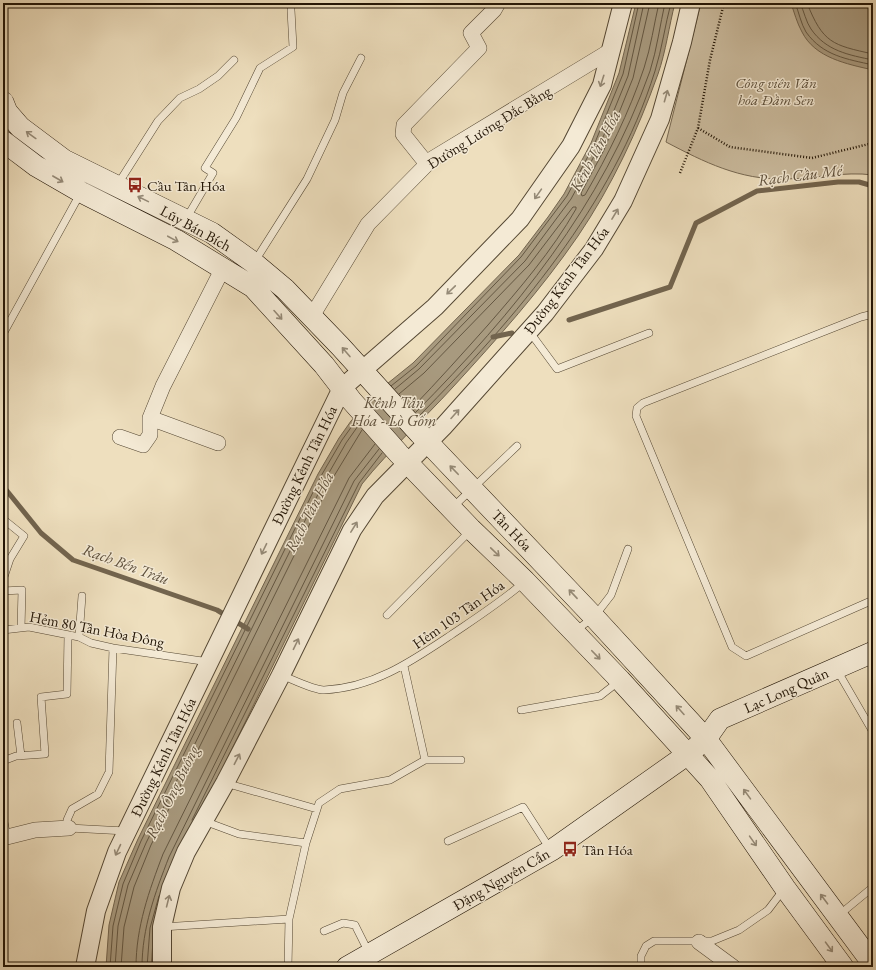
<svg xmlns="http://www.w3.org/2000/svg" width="876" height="970" font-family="'EB Garamond',serif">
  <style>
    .green { fill: #cbbc9f; stroke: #766852 }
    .water { fill: #a89a7f; stroke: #72644e }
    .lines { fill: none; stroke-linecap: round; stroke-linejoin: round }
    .shore { stroke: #645742; stroke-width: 1 }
    .stream { stroke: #72644e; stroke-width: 5 }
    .service-casing { stroke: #544733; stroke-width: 8 }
    .minor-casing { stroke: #544733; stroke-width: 16 }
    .tertiary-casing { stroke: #544733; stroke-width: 20 }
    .secondary-casing { stroke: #211405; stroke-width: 22 }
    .path { stroke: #211405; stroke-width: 2.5; stroke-dasharray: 1 2; stroke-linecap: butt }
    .service { stroke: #f4ead5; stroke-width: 7 }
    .minor { stroke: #f4ead5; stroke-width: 15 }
    .tertiary { stroke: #f4ead5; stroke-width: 18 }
    .secondary { stroke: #f4ead5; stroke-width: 21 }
    .oneway { stroke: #958a77 }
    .labels { text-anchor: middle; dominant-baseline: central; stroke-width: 3; stroke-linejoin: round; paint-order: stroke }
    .park-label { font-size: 15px; font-style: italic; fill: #5c4f3b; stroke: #f4ead5 }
    .street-label { font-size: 15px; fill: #211405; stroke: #f4ead5 }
    .poi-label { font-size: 15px; fill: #211405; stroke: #f4ead5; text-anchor: start }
    .water-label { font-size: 16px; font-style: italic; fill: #5e503c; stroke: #f4ead5 }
  </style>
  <rect width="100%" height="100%" fill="#eedfbe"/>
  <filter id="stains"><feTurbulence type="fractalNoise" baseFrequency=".005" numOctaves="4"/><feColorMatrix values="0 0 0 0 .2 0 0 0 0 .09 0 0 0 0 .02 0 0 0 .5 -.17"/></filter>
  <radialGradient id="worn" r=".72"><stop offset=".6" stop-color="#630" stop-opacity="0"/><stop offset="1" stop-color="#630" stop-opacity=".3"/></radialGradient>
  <path class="green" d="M701,3H873V175C844,171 814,179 784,179C740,180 704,162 666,142Z"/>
  <path class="water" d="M636,3H675C669,26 666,51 658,74C638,130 612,186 578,236C541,290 497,339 453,387C423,420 390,449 362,484L177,861L154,929L151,967H106L109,925L119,882L138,839L318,474L339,438L351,421L377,392L413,363L519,255L548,217L564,194L591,143L619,73Z
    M791,3H873V70C847,64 815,58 802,32C797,23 794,12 791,3Z"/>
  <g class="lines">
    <path class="shore" d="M650,3L633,78L604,150L581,193L582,196L585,195C608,155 629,113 644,68C651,47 654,24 659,3
      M795,3C799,12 801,24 806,32C823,56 847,59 873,65
      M800,3C804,11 806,22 811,29C826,51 849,55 873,60
      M807,3C823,43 832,45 873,54
      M391,386L416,366L521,257L567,196L594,145L623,74L639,3
      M395,389L419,369L525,261L571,199L599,147L628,76L644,3
      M399,394L424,373L529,265L573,207H576V209C552,251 520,288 488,325C463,353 438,381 412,408
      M416,412C515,312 602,206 650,71C657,49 660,25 665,3
      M419,416C516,318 613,205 655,71C662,49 665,25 671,3
      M192,820L359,483L382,453
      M110,967L113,926L123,884L141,841L321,476L342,440L355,422
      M115,967L118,926L128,885L146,843L326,478L346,443L358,426
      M121,967L124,927L134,887L151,845L331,481L362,430
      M136,967C136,927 149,891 163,854L349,478L375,444
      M142,967C142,928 155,893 169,857L354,481L379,449
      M147,967L150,928L159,896"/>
    <path class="stream" d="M569,320L670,287L696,223L757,191L838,182H859L873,186
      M493,337L512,333
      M3,486L41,533L73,560L217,610L248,629"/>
    <g class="service-casing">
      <path id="service" d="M118,184L158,121L180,98L199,89L218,76L234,60
        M186,219L213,173L205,168L236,118L260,68L293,47L291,10
        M255,261L307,179L335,120L343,93L361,58
        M873,314L861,317L643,403L637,408L636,416L732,647L746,656L873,600
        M529,331L557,369L649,333
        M3,334L80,194
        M452,508L517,446
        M3,519L24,536L10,559L3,580
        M3,591L22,590L21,628
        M387,615L470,531
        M3,630L29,627L79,637L91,643L113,648L209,662
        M575,631L594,617L611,595L628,549
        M79,637L82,596
        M113,648L109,772L98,794L72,809L67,820L69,828L126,831
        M404,666L425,760
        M837,670L873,732
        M281,675C292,679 313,690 324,690C373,688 412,661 451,635C476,618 501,602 523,583
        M521,710L600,696L618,682
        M17,723L21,756
        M3,761L16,756L45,754L41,697L67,694L68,635
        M3,772V784
        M225,783L317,809
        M3,817L7,837
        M204,821L239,834L306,843
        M448,841L523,807L550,849
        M839,915L873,887
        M162,927L289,919
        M324,931L343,923L355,925L376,967
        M288,967L289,919L306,843L319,803L340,789L390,780L425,760H461
        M641,967V956L646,946L654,941H712L739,930L768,910L784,889"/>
    </g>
    <g class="minor-casing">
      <path id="minor" d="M427,164L403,134L404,125L479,48L471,33L494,10L498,3
        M312,316L368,224L432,159L610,51
        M150,418L218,443
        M120,437L143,445L150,435V418L163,386L223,268
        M3,838L35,830L69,828
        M699,942L733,967"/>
    </g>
    <g class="tertiary-casing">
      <path id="tertiary" d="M85,967L96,911L117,852L342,388L435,307L520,219L571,146L602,85L623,3
        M162,967V927L171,888L186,852L225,783L281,675L352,530L375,496L443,427L545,313L594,249L623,201L660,119L682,42L691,3"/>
    </g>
    <g class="secondary-casing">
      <path id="secondary" d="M3,102L7,112L20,127L64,160L212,233L254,263L285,289L340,346L420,434L594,617L706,739L873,964
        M3,141L36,166L81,192L176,240L253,287L324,365L351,400L399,454L471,529L525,581L620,680L710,779L785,888L843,967
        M347,967L552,850L688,754L706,739L720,719L873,652"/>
    </g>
    <path class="path" d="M698,128L730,147L812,158L873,143
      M680,173L698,128L710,60L724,3"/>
    <use href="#service" class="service"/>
    <use href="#minor" class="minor"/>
    <use href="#tertiary" class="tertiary"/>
    <use href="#secondary" class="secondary"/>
  </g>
  <defs><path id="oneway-shaft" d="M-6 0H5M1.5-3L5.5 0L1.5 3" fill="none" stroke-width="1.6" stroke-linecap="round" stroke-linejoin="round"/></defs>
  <g class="oneway">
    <use href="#oneway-shaft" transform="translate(602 81) rotate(108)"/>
    <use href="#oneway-shaft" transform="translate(666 96) rotate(-74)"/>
    <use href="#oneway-shaft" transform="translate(31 135) rotate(-144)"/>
    <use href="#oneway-shaft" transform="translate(58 179) rotate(30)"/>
    <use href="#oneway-shaft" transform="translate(538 194) rotate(125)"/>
    <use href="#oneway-shaft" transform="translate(143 199) rotate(-154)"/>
    <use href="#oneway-shaft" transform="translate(615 214) rotate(-59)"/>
    <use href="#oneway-shaft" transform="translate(173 239) rotate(28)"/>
    <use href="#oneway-shaft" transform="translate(451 290) rotate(136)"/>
    <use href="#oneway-shaft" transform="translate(278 315) rotate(48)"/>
    <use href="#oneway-shaft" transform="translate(346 352) rotate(-131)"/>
    <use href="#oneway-shaft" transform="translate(455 414) rotate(-48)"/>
    <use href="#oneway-shaft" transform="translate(454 470) rotate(-134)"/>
    <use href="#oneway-shaft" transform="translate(354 527) rotate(-58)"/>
    <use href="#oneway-shaft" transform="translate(264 549) rotate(116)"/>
    <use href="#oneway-shaft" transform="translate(495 552) rotate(44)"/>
    <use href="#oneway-shaft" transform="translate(573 594) rotate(-133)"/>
    <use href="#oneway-shaft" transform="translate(296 644) rotate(-64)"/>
    <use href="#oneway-shaft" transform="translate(596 655) rotate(46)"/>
    <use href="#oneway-shaft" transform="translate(680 710) rotate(-132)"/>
    <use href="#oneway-shaft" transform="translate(237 759) rotate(-63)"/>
    <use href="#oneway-shaft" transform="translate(747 794) rotate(-126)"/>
    <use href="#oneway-shaft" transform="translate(753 841) rotate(55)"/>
    <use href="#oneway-shaft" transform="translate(118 850) rotate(115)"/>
    <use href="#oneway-shaft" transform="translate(824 899) rotate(-127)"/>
    <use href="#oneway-shaft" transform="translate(168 901) rotate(-76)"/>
    <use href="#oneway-shaft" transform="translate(829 947) rotate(54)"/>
  </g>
  <defs>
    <g id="bus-bare" transform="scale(1.2)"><path d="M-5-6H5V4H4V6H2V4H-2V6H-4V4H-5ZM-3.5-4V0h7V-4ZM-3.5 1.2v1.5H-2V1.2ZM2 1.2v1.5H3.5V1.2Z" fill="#8f2418" stroke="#f4ead5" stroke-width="2.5" paint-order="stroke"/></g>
  </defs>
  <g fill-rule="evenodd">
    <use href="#bus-bare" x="135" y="185"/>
    <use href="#bus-bare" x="570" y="849"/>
  </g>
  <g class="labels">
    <g class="park-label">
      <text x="776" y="82">Công viên Văn<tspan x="776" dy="17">hóa Đầm Sen</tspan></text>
    </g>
    <g class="street-label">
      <text transform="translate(489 127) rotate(-32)">Đường Lương Đắc Bằng</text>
      <text transform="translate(196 228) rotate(29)">Lũy Bán Bích</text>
      <text transform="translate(566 280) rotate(-53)">Đường Kênh Tân Hóa</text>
      <text transform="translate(304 465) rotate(-64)">Đường Kênh Tân Hóa</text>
      <text transform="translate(512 530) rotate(46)">Tân Hóa</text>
      <text transform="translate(458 614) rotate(-35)">Hẻm 103 Tân Hóa</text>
      <text transform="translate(97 629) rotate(11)">Hẻm 80 Tân Hòa Đông</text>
      <text transform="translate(786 690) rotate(-24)">Lạc Long Quân</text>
      <text transform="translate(163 757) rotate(-64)">Đường Kênh Tân Hóa</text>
      <text transform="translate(501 879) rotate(-30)">Đặng Nguyên Cẩn</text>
    </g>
    <g class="poi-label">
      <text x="147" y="185">Cầu Tân Hóa</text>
      <text x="582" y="849">Tân Hóa</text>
    </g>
    <g class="water-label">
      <text transform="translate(595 151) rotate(-62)">Kênh Tân Hóa</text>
      <text transform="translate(800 175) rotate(-7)">Rạch Cầu Mé</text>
      <text x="394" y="402">Kênh Tân<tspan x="394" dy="18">Hóa - Lò Gốm</tspan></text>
      <text transform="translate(309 512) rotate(-63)">Rạch Tân Hóa</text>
      <text transform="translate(126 564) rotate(20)">Rạch Bến Trâu</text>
      <text transform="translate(172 792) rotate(-64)">Rạch Ông Buông</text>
    </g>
  </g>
  <rect width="876" height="970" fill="none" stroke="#eedfbe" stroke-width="16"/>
  <rect x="4" y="4" width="868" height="962" fill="none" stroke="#211405" stroke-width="2"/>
  <rect x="8" y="8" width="860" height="954" fill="none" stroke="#211405"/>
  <rect width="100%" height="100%" filter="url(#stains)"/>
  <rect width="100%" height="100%" fill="url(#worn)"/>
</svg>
